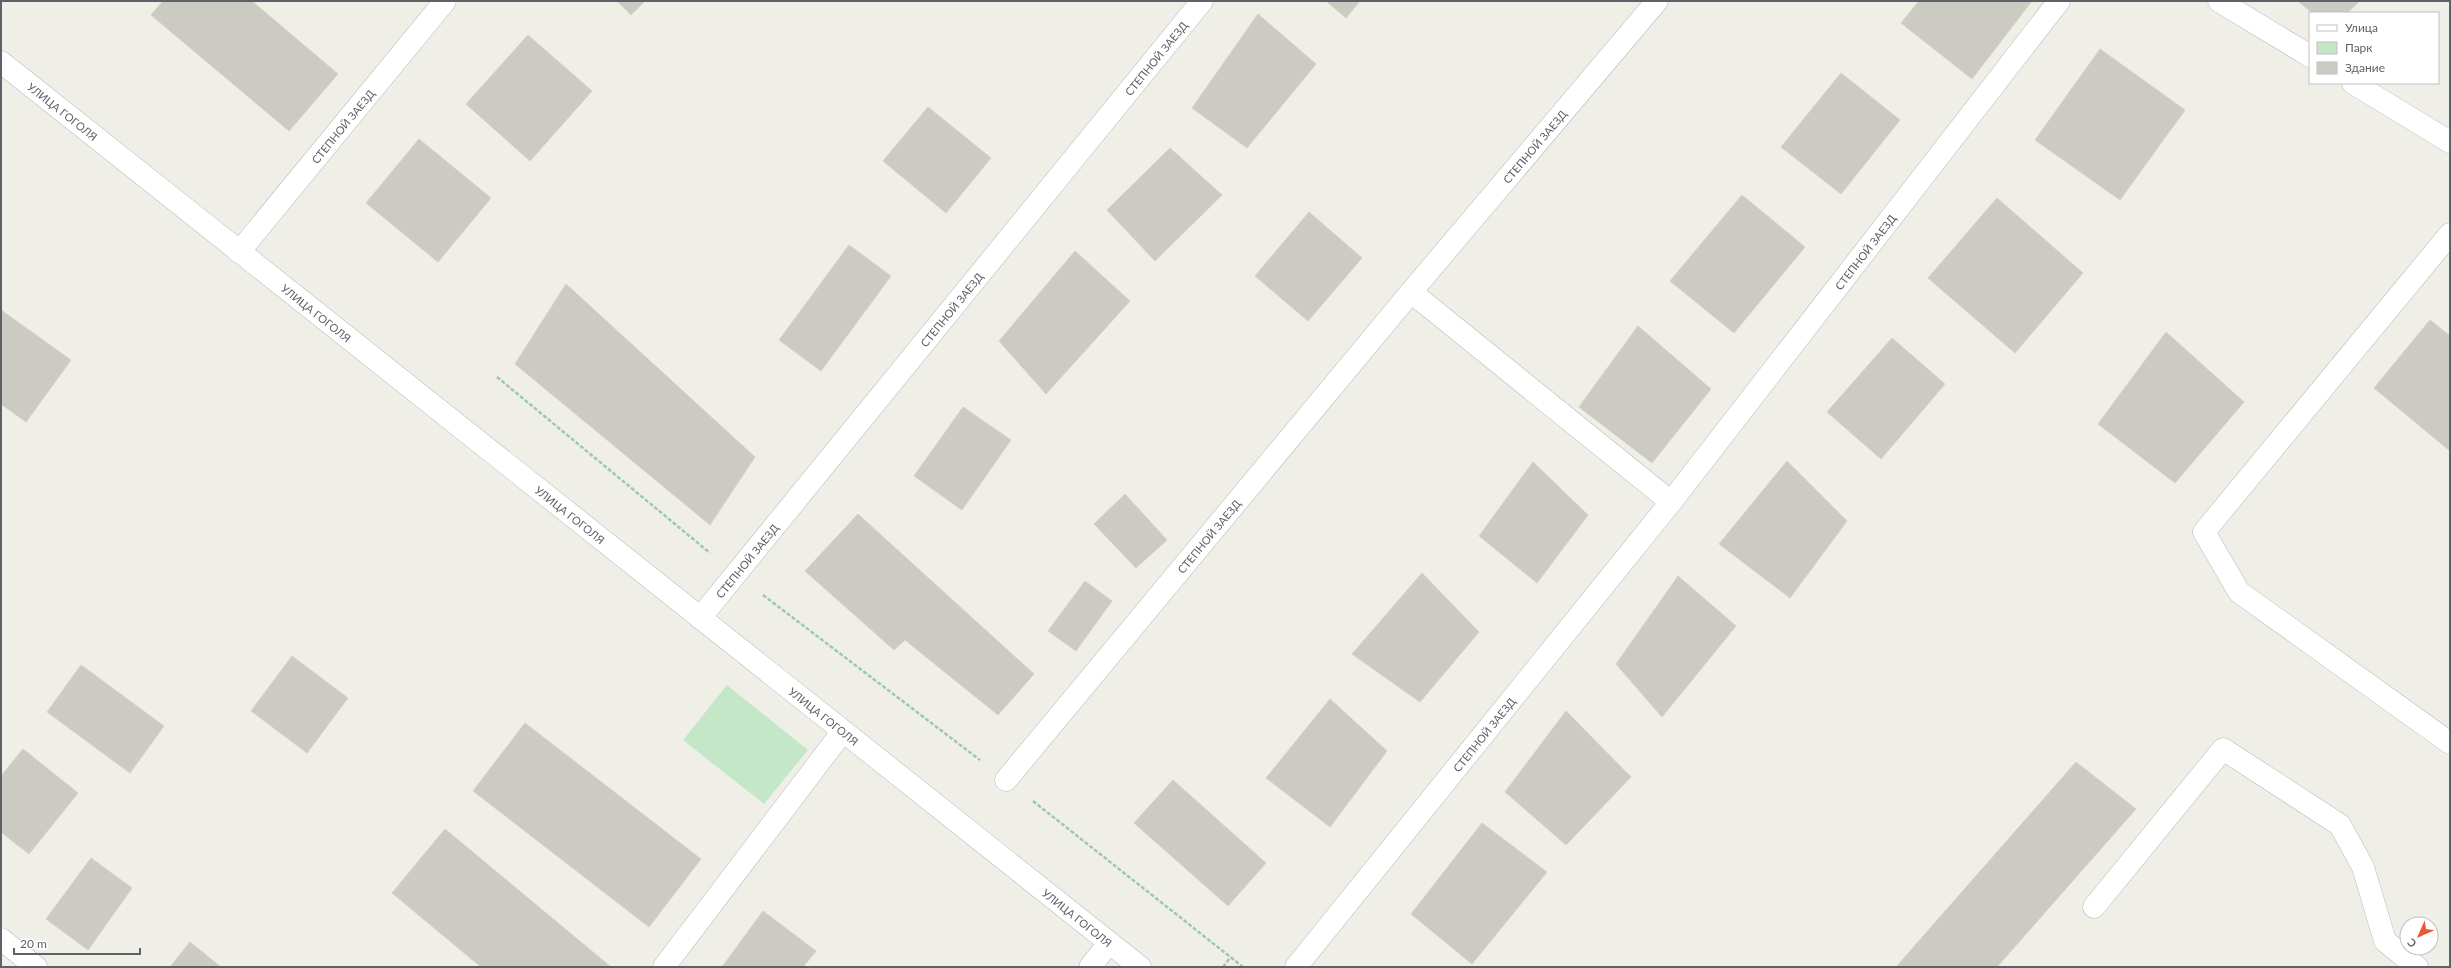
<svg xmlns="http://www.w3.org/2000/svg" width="2451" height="968" font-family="Lato,sans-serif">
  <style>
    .green { fill: #c4e7c8 }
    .building { fill: #cbcac3; stroke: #d5d2c5 }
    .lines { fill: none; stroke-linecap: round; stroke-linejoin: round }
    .service-casing { stroke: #b7b8bd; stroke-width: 23 }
    .minor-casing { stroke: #b7b8bd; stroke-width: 23 }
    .secondary-casing { stroke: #b8bac0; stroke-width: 23 }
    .path { stroke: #9dc8ae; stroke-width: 2.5; stroke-dasharray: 4 2; stroke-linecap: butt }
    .service { stroke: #fff; stroke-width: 22 }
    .minor { stroke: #fff; stroke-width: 22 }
    .secondary { stroke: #fff; stroke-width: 22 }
    .labels { text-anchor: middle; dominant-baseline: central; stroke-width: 3; stroke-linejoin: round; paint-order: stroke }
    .street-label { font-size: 11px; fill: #5e6167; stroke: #fff }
  </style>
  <rect width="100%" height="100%" fill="#f0efe7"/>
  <path class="green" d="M727,685L808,750L764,804L683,740Z"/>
  <path class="building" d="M163,1H252L338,74L289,131L151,15Z
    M617,1H645L631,15Z
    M1326,1H1360L1346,18Z
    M1919,1H2032L1972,79L1901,23Z
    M2298,1H2360L2347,13H2312Z
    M1258,14L1316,64L1247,148L1192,108Z
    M528,35L592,91L530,161L466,104Z
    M2100,49L2185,110L2120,200L2035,140Z
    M1841,73L1900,120L1841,194L1781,147Z
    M928,107L991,158L946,213L883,161Z
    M419,139L491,198L438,262L366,203Z
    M1170,148L1222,195L1155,261L1107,210Z
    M1742,195L1805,247L1734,333L1670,281Z
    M1997,198L2083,273L2015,353L1928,278Z
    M1309,212L1362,258L1308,321L1255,276Z
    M849,245L891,276L821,371L779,340Z
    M1075,251L1130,301L1046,394L999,341Z
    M566,284L755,457L710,525L515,364Z
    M1,310L71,360L26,422L1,404Z
    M2430,320L2450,336V451L2374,388Z
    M1638,326L1711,389L1652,463L1579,407Z
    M2166,332L2244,402L2175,483L2098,424Z
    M1892,338L1945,384L1881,459L1827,412Z
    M963,407L1011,440L962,510L914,476Z
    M1787,461L1847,521L1790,598L1719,544Z
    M1533,462L1588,515L1537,583L1479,536Z
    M1125,494L1167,540L1136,568L1094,524Z
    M858,514L1034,674L998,715L905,640L894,650L805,571Z
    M1422,573L1479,632L1420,702L1352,654Z
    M1678,576L1736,626L1662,717L1616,664Z
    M1085,581L1112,601L1076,651L1048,631Z
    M292,656L348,698L307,753L251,711Z
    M81,665L164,726L130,773L47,712Z
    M1330,699L1387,751L1330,827L1266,778Z
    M1566,711L1631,777L1566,845L1505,792Z
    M525,723L701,859L649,927L473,791Z
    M23,749L78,793L29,854L1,832V776Z
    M2076,762L2136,809L1997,967H1896Z
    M1173,780L1266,863L1228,906L1134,823Z
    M1482,823L1547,872L1472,964L1411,914Z
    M445,829L611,967H481L392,893Z
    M91,858L132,888L88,950L46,919Z
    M763,911L816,951L803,967H722Z
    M190,942L221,967H170Z"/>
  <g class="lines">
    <g class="service-casing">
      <path id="service" d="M2450,234L2204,532L2239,592L2450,743
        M2094,907L2223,749L2340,825L2363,867L2385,941L2417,967
        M1,939L36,967
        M664,967L843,731"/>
    </g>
    <g class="minor-casing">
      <g id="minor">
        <path d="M2219,1L2310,56"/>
        <path d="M2353,83L2450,142"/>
        <path id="s1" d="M239,252L445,1"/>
        <path d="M1411,292L1671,502"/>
        <path id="s2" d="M700,618L1202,1"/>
        <path id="s3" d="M1006,780L1411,292L1657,1"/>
        <path d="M1090,967L1109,943"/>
        <path id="s4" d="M1296,967L1671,502L2059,1"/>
      </g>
    </g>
    <g class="secondary-casing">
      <g id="secondary">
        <path id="s5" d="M1,62L1140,967"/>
      </g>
    </g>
    <path class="path" d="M497,377L710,553
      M763,595L980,760
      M1033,801L1243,967
      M1223,967L1230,958"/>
    <use href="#service" class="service"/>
    <use href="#minor" class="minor"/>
    <use href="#secondary" class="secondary"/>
  </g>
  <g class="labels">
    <g class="street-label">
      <text stroke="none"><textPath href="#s2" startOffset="722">СТЕПНОЙ ЗАЕЗД</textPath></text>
      <text stroke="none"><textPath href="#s5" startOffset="79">УЛИЦА ГОГОЛЯ</textPath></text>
      <text stroke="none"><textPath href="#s1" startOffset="163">СТЕПНОЙ ЗАЕЗД</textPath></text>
      <text stroke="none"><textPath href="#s3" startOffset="825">СТЕПНОЙ ЗАЕЗД</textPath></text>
      <text stroke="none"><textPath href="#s4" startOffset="914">СТЕПНОЙ ЗАЕЗД</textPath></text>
      <text stroke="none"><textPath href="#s2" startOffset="398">СТЕПНОЙ ЗАЕЗД</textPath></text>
      <text stroke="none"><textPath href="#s5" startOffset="403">УЛИЦА ГОГОЛЯ</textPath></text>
      <text stroke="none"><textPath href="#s5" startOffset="727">УЛИЦА ГОГОЛЯ</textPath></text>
      <text stroke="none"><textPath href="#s3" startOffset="317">СТЕПНОЙ ЗАЕЗД</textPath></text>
      <text stroke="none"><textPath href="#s2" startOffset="74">СТЕПНОЙ ЗАЕЗД</textPath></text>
      <text stroke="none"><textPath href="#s5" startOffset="1051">УЛИЦА ГОГОЛЯ</textPath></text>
      <text stroke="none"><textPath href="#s4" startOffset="299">СТЕПНОЙ ЗАЕЗД</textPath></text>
      <text stroke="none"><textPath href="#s5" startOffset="1375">УЛИЦА ГОГОЛЯ</textPath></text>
    </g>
  </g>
  <rect width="2451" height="968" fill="none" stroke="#5e6167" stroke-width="4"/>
  <rect x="2309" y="12" width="130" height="72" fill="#ffffff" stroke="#bfc0c2"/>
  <rect x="2317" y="25" width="20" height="6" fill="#ffffff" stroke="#bfc0c2"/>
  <text x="2345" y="32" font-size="12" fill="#5e6167">Улица</text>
  <rect x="2317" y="42" width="20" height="12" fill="#c4e7c8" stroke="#bfc0c2"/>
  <text x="2345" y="52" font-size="12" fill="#5e6167">Парк</text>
  <rect x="2317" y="62" width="20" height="12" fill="#cbcac3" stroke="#bfc0c2"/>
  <text x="2345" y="72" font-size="12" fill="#5e6167">Здание</text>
  <g transform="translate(2419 936) rotate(225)"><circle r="19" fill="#ffffff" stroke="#bfc0c2"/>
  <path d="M0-3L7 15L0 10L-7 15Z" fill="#e95933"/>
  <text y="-6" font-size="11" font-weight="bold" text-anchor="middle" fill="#5e6167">С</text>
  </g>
  <path d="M14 948v6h126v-6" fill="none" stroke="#5e6167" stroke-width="2"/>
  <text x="20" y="948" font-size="12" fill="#5e6167" stroke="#ffffff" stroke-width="3" paint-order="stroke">20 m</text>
</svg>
